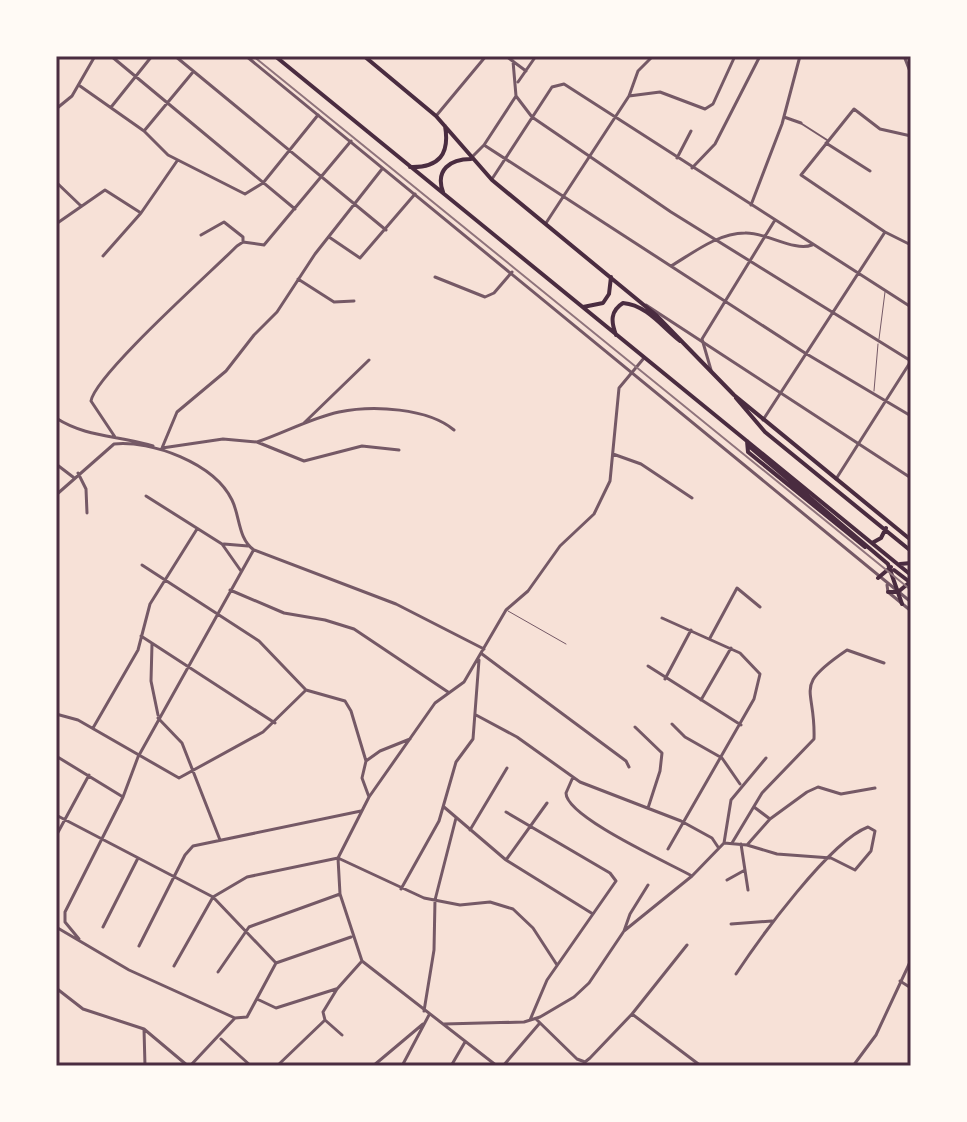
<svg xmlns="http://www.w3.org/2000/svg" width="967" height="1122" font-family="Montserrat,sans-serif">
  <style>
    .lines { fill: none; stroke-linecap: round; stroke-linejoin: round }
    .service { stroke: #755966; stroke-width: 1 }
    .pedestrian { stroke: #755966; stroke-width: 2 }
    .minor { stroke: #755966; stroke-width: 3 }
    .tertiary { stroke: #755966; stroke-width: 3 }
    .trunk { stroke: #4a2c40; stroke-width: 4 }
    .rail { stroke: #8f747c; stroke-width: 2 }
    .neatline { fill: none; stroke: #4a2c40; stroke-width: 3 }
  </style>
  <rect width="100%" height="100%" fill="#f7e1d7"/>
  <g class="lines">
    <path class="service" d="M879,339L885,292
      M874,391L878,344
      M508,611L566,644"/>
    <path class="pedestrian" d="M802,124L827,140"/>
    <path class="minor" d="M111,56L295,209
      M175,56L386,230
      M506,56L526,71
      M904,56L911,74
      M513,61L516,96L532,117L671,212L911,361
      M518,82L536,56
      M80,86L144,131L168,155L245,194L263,183L318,115
      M629,96L638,71L653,56
      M112,106L152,56
      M56,109L72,96L95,56
      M436,116L486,56
      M784,117L801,123
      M144,131L193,72
      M911,136L880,129L854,109L801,175L885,232L911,245
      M826,143L870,171
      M484,145L805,353L911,416
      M472,157L484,145L516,96
      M677,158L691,131
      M692,168L715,144L760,56
      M382,169L315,254L277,312L254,335L226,371L177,412L162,448L223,439L257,442L304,461L362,446L399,450
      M492,179L552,87L564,84L911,307
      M56,182L80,205
      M751,205L782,124L800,56
      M546,223L629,96L660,92L705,109L713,104L735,56
      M56,224L105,190L141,213
      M201,235L224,222L243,237V242
      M329,237L360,258L415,194
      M103,256L141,213L177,161
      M671,266C693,253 718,233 745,233C766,232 794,252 812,245
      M435,277L485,297L494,293L512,272
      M298,279L334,302L354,301
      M711,370L702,339L775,220
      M56,418C87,438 119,435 153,446
      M763,420L885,232
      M304,423L369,360
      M115,437L91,401C95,375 211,272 237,246L243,242L264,245L351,141
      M257,442C284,433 311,418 339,412C373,405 428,408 454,430
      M613,454L641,464L692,498
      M56,464L73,477
      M78,473L86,489L87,513
      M836,479L911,361
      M56,495L114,444C151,440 214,463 232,500C240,516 238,539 254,550L396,604L484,649
      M146,496L222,544L241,571
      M224,544L248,546
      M142,565L259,641L306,690L345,701L351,711L366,761
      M230,590L284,613L325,620L354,629L448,692
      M662,618L740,653L760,674L754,699L668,849
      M141,636L275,723
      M710,638L737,588L760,607
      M152,644L151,681L158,715
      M482,654L626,761L629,767
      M648,666L741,725
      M665,679L691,630
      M701,700L731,648
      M56,714L78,720L179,778L263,732L306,690
      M476,715L517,737L580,782L681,821L712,838L718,847
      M158,718L182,743L220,840
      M672,724L685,737L722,758L740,784
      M635,727L662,753L660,771L648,808
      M93,728L138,650L150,604L197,529
      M56,756L123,797
      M573,777L566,793C566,817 669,863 692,876
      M369,797L362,778L366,761L380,751L410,739
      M444,807L506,860L593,914
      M754,807L770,819
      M506,812L610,873L616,881L547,980L530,1020
      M56,815L213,897L276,963
      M470,830L507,768
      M56,836L89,775
      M724,843L731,800L766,758
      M732,843L762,793L814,739C816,686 791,688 847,650L884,663
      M741,844L748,890
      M747,845L770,819L807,792L818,787L841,794L875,788
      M506,860L547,803
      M727,880L745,870
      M401,889L439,821L456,762L473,739L479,660
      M731,924L772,921
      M56,927L129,970L235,1018
      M103,927L138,858
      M624,931L630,914L648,885
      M79,939L65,922V912L123,797L138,757L253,551
      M139,946L185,855L193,846L361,811
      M174,966L213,897L247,877L338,858L424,898L460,905L490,902L513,909L533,928L557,965
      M218,972L249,927L340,894
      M900,981L911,988
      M56,988L83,1009L144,1029L188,1066
      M257,999L276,1008L336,989
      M424,1011L434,950L435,900L456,818
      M632,1014L701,1066
      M536,1019L577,1059L585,1062L590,1058
      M444,1024L524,1022L540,1017L574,997L589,983L624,931L692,876L724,843L747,845L777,854L831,858L855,870L871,851L875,831L868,827C830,841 759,939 736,974
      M144,1029L145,1066
      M342,1035L325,1020L323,1012L337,989L362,961
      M221,1039L251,1066
      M590,1058L632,1014L687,945
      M190,1066L235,1018L247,1017L276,963L351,937
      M277,1066L325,1020
      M373,1066L423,1024
      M402,1066L429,1015
      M451,1066L465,1042
      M497,1066L362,961L340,894L338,858L369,797L435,703L464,682L506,610L528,591L560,546L594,514L610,481L619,388L644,358
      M503,1066L539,1024"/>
    <path class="tertiary" d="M246,56L911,602
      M646,305L911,478
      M887,585L888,592L911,611
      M853,1066L876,1035L911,960"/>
    <path class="trunk" d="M275,56L911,575
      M364,56L436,116L492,180L656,315L734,395L911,540
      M410,167C439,168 450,154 445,126
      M443,192C435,170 450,159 471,159
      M583,307L603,303L609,294L611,277
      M616,335C611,322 610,311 623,303C647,305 663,328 680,341
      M736,398L765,432L911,551
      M747,441L748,452L865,547
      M750,447L888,564L902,604
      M872,543L881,538L886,528
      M900,564L911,563
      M894,570L911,583
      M878,578L891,567
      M888,592H898L910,582"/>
    <path class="rail" d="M253,56L911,590"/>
  </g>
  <rect width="967" height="1122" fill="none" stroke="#fffaf5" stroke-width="116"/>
  <rect x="58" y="58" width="851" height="1006" class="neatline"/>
</svg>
